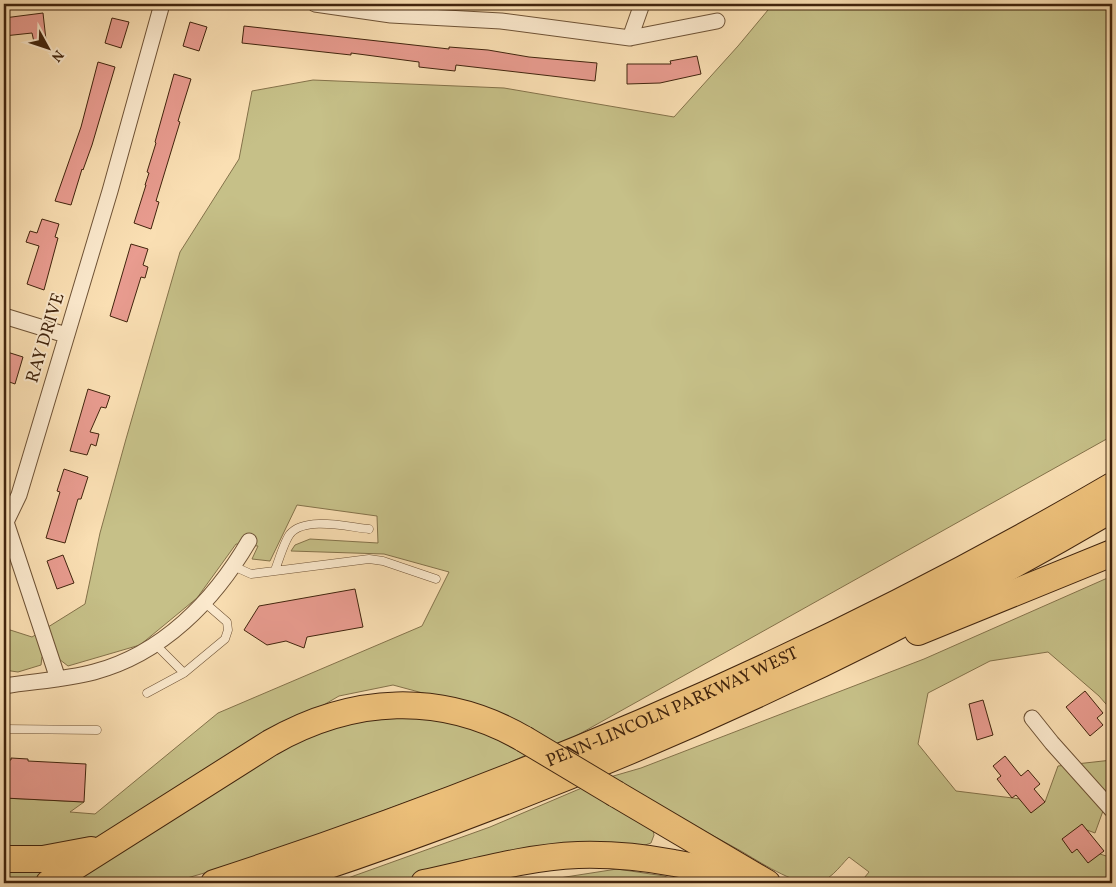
<svg xmlns="http://www.w3.org/2000/svg" width="1116" height="887" font-family="Vollkorn,serif">
  <style>
    .green { fill: #c6c088; stroke: #84724a }
    .building { fill: #e99c90; stroke: #41240d }
    .lines { fill: none; stroke-linecap: round; stroke-linejoin: round }
    .lane-casing { stroke: #6f5336; stroke-width: 9 }
    .street-casing { stroke: #6f5336; stroke-width: 17 }
    .highway-casing { stroke: #41240d; stroke-width: 28 }
    .lane { stroke: #fceace; stroke-width: 8 }
    .street { stroke: #fceace; stroke-width: 15 }
    .highway { stroke: #edc07a; stroke-width: 26 }
    .highway-bridge-casing { stroke: #41240d; stroke-width: 28; stroke-linecap: butt }
    .highway-bridge { stroke: #edc07a; stroke-width: 26 }
    .labels { text-anchor: middle; dominant-baseline: central; stroke-width: 4; stroke-linejoin: round; paint-order: stroke }
    .street-label { font-size: 18px; fill: #41240d; stroke: #fceace }
  </style>
  <rect width="100%" height="100%" fill="#fadfb3"/>
  <filter id="stains"><feTurbulence type="fractalNoise" baseFrequency=".004" numOctaves="4"/><feColorMatrix values="0 0 0 0 .2 0 0 0 0 .09 0 0 0 0 .02 0 0 0 .5 -.17"/></filter>
  <radialGradient id="worn" r=".72"><stop offset=".6" stop-color="#630" stop-opacity="0"/><stop offset="1" stop-color="#630" stop-opacity=".3"/></radialGradient>
  <path class="green" d="M773,4H1112V436L558,746L486,710L393,685L339,696L169,795L109,837L4,852V798L84,802L70,812L95,814L218,713L422,626L449,572L384,554L291,551L295,545L310,539L378,543L377,516L297,505L270,561L252,559L258,546L236,544L197,598L140,645L68,666L59,659L42,657L41,665L18,672L4,670V628L32,637L85,604L100,533L126,439L180,252L239,159L252,91L313,80L504,88L674,117L738,46Z
    M1112,576V711L1099,696L1048,652L990,661L928,693L918,744L956,791L1045,802L1058,766L1112,760V786L1095,833L1087,830L1100,854L1112,858V883H860L869,872L849,857C838,868 830,882 813,883C795,885 758,861 741,851C697,827 653,803 610,777L641,768L924,659Z
    M421,716L463,724L528,754L494,770L249,860L170,883H65L296,739L368,717Z
    M584,787L652,825L654,835L651,843L639,847L469,867L396,883H334L490,827Z
    M4,864L57,868L29,883H4Z
    M617,869L664,876L683,883H527Z"/>
  <path class="building" d="M43,13L46,40L34,42L32,33L4,36V18Z
    M112,18L129,22L121,48L105,43Z
    M190,22L207,27L199,51L183,46Z
    M244,26L449,49V47L488,50L529,57L597,63L595,81L456,65L455,71L419,67V62L351,53V55L242,43Z
    M697,56L701,74L660,83L627,84V64H671L670,61Z
    M98,62L115,67L92,145L83,170L82,169L71,205L55,201L81,127Z
    M174,74L191,79L178,121L180,122L156,201L159,202L151,229L134,223L146,185H145L149,173L147,172L156,143L155,142Z
    M42,219L59,224L55,237L58,238L44,290L27,284L39,246L26,242L30,231L37,233Z
    M131,244L148,249L143,265L148,267L145,278L141,277L127,322L110,316Z
    M4,351L23,357L15,384L4,380Z
    M88,389L110,396L106,408L101,407L90,432L99,434L96,446L91,444L87,455L70,451Z
    M64,469L88,477L81,499H78L65,543L46,538L60,492L57,491Z
    M63,555L74,583L57,589L47,561Z
    M355,589L363,627L307,637L304,648L286,641L267,645L244,630L259,606Z
    M1085,691L1103,713L1097,718L1103,725L1090,736L1066,707Z
    M983,700L993,735L977,740L969,704Z
    M1005,756L1021,776L1028,770L1040,784L1034,789L1045,802L1031,813L1016,795L1012,798L997,779L1001,776L993,766Z
    M11,758L28,759V761L86,764L84,802L4,798V760H11Z
    M1082,824L1104,851L1088,863L1077,849L1072,853L1062,839Z"/>
  <g class="lines">
    <g class="lane-casing">
      <path id="lane" d="M233,566L251,574L369,559L383,561L436,579
        M275,570C279,560 284,542 290,534C305,516 348,527 369,529
        M155,644L184,673
        M147,693L184,673L225,639L228,630L227,622L204,602
        M4,729L97,730"/>
    </g>
    <g class="street-casing">
      <path id="street" d="M315,4L391,15L501,21L630,38L717,21
        M630,38L642,4
        M4,316L66,335
        M58,679L6,522L19,495L110,191L162,4
        M4,686C34,681 64,680 94,672C162,654 214,601 249,541
        M1032,718L1052,743L1112,810"/>
    </g>
    <g class="highway-casing">
      <g id="highway">
        <path d="M918,632L1112,553"/>
        <path d="M616,794L767,883"/>
        <path d="M4,859H43L91,850"/>
        <path d="M49,883L270,743C352,696 441,691 524,739"/>
        <path id="s1" d="M214,883C528,781 826,653 1112,486"/>
        <path d="M275,883C565,789 849,663 1112,509"/>
        <path d="M424,883C475,872 527,857 578,855C611,854 642,857 674,863C699,867 724,873 747,883"/>
      </g>
    </g>
    <use href="#lane" class="lane"/>
    <use href="#street" class="street"/>
    <use href="#highway" class="highway"/>
    <g class="highway-bridge-casing">
      <path id="highway-bridge" d="M524,739L616,794"/>
    </g>
    <use href="#highway-bridge" class="highway-bridge"/>
  </g>
  <g class="labels">
    <g class="street-label">
      <text transform="translate(46 338) rotate(-73)">RAY DRIVE</text>
      <text stroke="none"><textPath href="#s1" startOffset="491">PENN-LINCOLN PARKWAY WEST</textPath></text>
    </g>
  </g>
  <rect width="1116" height="887" fill="none" stroke="#fadfb3" stroke-width="20"/>
  <rect x="5" y="5" width="1106" height="877" fill="none" stroke="#41240d" stroke-width="2.5"/>
  <rect x="10" y="10" width="1096" height="867" fill="none" stroke="#41240d"/>
  <g transform="translate(48 48) rotate(130)" stroke="#fceace" stroke-width="4" paint-order="stroke">
  <path d="M0-4L9 19L0 12L-9 19Z" fill="#41240d"/>
  <text y="-8" font-size="14" font-weight="bold" text-anchor="middle" fill="#41240d">N</text>
  </g>
  <rect width="100%" height="100%" filter="url(#stains)"/>
  <rect width="100%" height="100%" fill="url(#worn)"/>
</svg>
